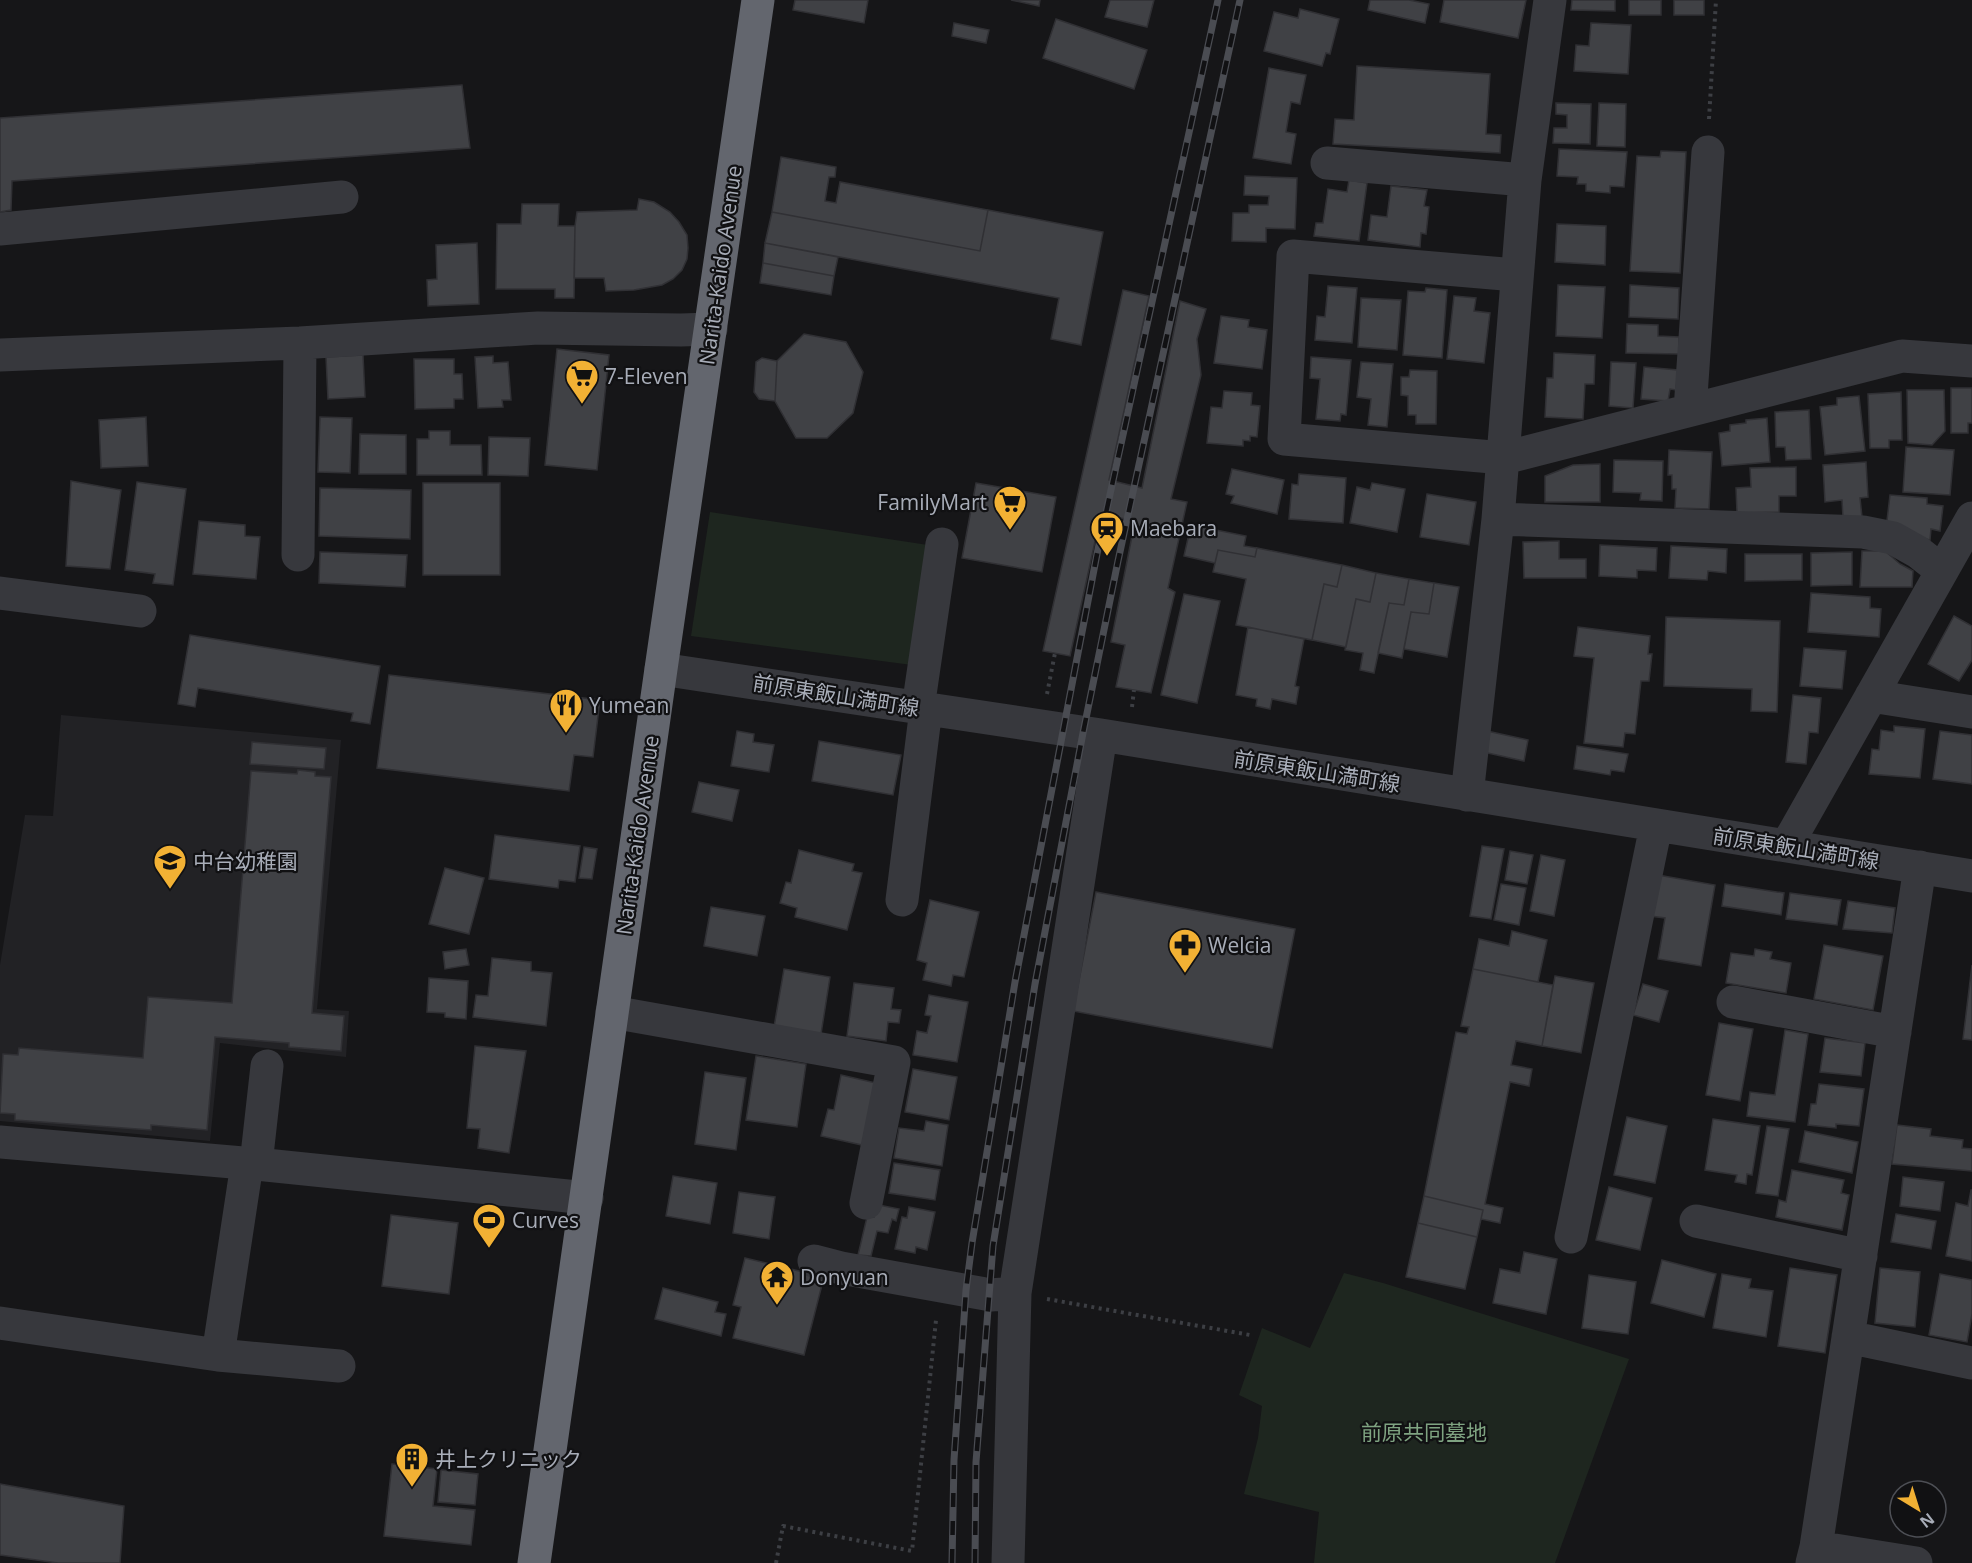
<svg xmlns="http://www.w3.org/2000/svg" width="1972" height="1563" font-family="'Open Sans','Noto Sans JP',sans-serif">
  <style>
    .built { fill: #222225 }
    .green { fill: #1e261f }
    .building { fill: #404145; stroke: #303034; stroke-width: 1.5 }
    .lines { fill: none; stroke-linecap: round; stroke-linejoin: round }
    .path { stroke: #3d3f44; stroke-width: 4; stroke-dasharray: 3 4.5; stroke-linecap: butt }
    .minor { stroke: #37383d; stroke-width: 33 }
    .highway { stroke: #63666e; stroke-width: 33 }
    .rail-casing { stroke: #4a4c52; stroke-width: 7 }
    .rail { stroke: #111113; stroke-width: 4.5; stroke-dasharray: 14; stroke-linecap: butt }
    .labels { text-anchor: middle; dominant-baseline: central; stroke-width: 4.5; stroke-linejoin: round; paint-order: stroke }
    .street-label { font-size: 21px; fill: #a8adb8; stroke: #111113 }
    .poi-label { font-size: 21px; fill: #a8adb8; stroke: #111113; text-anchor: start }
    .park-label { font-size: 21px; fill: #7fa381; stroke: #111113 }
  </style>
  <rect width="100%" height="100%" fill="#161618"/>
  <path class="built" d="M61,715L341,740L317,1009L349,1011L346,1057L220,1043L210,1141L0,1121V965L25,815L53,816Z"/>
  <path class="green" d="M710,512L928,545L912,665L691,636Z
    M1344,1273L1383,1283L1629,1359L1555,1563H1314L1319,1512L1244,1494L1258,1438L1262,1406L1239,1395L1262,1328L1310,1348Z"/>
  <path class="building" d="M795,0H868L864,23L793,10Z
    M1011,0H1040L1039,6Z
    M1110,0H1154L1147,27L1105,17Z
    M1370,0H1409L1429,4L1425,23L1368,10Z
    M1444,0H1526L1518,38L1440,22Z
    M1572,0H1615V11L1571,10Z
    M1629,0H1661V15H1629Z
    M1674,0H1704V15H1674Z
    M1300,9L1339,19L1330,54L1326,53L1322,66L1264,51L1274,12L1298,18Z
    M1056,19L1147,50L1134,89L1043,58Z
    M954,23L989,30L986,43L952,36Z
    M1591,23L1631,25L1628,74L1574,71L1576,45L1589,46Z
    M1357,66L1490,74L1486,134L1501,135L1500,153L1333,144L1335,119L1354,120Z
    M1269,68L1306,75L1300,104L1291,102L1286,132L1296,134L1291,164L1253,158Z
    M462,85L470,148L12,181L11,210L0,212V118Z
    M1556,103L1591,104L1590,144L1553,143L1554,128H1567V115L1556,114Z
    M1599,103L1626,104L1625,147L1597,146Z
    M1559,149L1627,152L1624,187L1610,186V193L1586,191V184H1577L1578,177L1557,176Z
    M1661,151L1686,152L1680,273L1630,271L1637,156L1660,157Z
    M781,157L836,167L835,177H829L825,201L836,203L840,182L988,210L980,251L772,212Z
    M1245,176L1297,178L1295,229L1266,228V242L1232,241L1233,213H1249V205H1268L1269,196L1244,195Z
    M1349,180L1367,183L1359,241L1314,236L1316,223H1323L1328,189L1347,192Z
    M1391,186L1427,190L1424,206L1429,207L1426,234L1421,233L1420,247L1368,240L1371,215L1387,217Z
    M639,199L654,202L670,212L679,222L687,235L688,248L687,259L682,270L673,279L662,285L634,290L606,291L604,278H574L575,226L577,212L637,210Z
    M522,204H559L558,226H575L574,298H555V289H496L497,224H521Z
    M988,210L1103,232L1081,345L1051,339L1059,298L765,243L772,212L980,251Z
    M1557,224L1606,226L1605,265L1555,262Z
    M477,243L479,304L428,306L427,280L437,279L436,245Z
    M765,243L838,257L834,276L763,263Z
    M763,263L834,276L831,295L760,283Z
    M1558,285L1605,287L1602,338L1556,336Z
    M1630,285L1679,288L1678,319L1629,317Z
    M1328,286L1357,288L1352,343L1315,340L1317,316L1325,317Z
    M1426,288L1447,290L1442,358L1403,355L1408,291L1425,292Z
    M1123,290L1149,296L1109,480L1142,488L1180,301L1206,309L1197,339L1201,375L1171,499L1187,502L1168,588L1175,592L1151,693L1116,687L1125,645L1111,642L1135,521L1101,514L1070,656L1043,651Z
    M1454,296L1476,298L1474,311L1490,313L1484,363L1447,359Z
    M1361,298L1401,300L1397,350L1358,347Z
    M1221,316L1249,320L1248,327L1267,330L1262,369L1214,363Z
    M1627,324L1658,325V336L1679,337V354L1626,353Z
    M804,334L846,342L863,372L853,413L827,438H796L775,401L777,361Z
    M557,349L609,355L597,470L545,465Z
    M1554,353L1595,355L1594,384H1585L1583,419L1545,417L1547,378H1553Z
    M363,355L365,397L328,399L326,357Z
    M493,356V363L508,362L511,400H502L503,407L478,408L475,357Z
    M1311,357L1351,360L1346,415L1341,414L1340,421L1316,419L1320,379L1310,378Z
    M762,358L777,361L775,401L759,399L754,392L756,362Z
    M414,359H454V374H462L463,399H454V408L415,409Z
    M1361,362L1393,364L1387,427L1368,425L1371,399L1357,397Z
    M1611,362L1636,363L1633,408L1609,406Z
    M1644,367L1678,370L1676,390L1670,389L1668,401L1641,399Z
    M1410,370L1437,371L1436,424H1416V415H1408V396L1401,395V377H1409Z
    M1951,388H1972V423H1968V433H1951Z
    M1907,390H1944L1945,431L1932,445L1908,443Z
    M1224,391L1252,393L1251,405L1260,406L1257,437L1250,436V441L1243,440V446L1207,443L1211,407L1222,408Z
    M1901,392L1902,440H1889V448H1870L1868,394Z
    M1859,396L1865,451L1825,455L1820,407L1837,405V398Z
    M1809,410L1811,459L1786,460L1785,447H1776L1775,412Z
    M146,417L148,466L101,468L99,420Z
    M320,417L352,418L350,473L318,472Z
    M1767,418L1770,462L1722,466L1719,433L1730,431V425L1746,423V420Z
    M429,431H450V445H481L482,475H417V439H429Z
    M360,434L406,435V474H359Z
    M489,437L530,438L528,476L488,475Z
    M1906,447L1954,450L1950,495L1903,492Z
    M1669,450L1712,452L1709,509L1675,508L1676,489H1672V475H1668Z
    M1614,460L1663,461L1662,501L1640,500L1641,493L1613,492Z
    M1866,462L1868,497L1860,498L1862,517L1843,518L1842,500L1825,502L1823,465Z
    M1600,464V502H1545V476L1573,465Z
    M1796,467V496H1779V512L1737,513L1736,488L1751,487L1750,468Z
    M1232,469L1284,480L1277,514L1231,503L1234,496L1226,494Z
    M1299,474L1346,478L1343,523L1289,519L1292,484L1298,485Z
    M71,481L121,490L110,569L66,566Z
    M137,482L186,489L173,585L153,583L155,574L125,570Z
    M423,483H500V575H423Z
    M976,483L1056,497L1042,572L962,558Z
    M1372,483L1405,489L1397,532L1350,523L1357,487L1370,490Z
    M320,488L411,490L410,539L319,536Z
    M1427,494L1476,502L1469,545L1420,537Z
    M1890,495L1927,498V504L1943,506L1940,531L1931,529L1930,540L1886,529Z
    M199,521L245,525V536L260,537L256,579L193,574Z
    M1191,525L1246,536L1244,546L1257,548L1255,557L1218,550L1215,563L1184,556Z
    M1559,541V559H1586V578H1524L1523,542Z
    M1600,545L1657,548L1656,571L1637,570V578L1599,576Z
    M1671,546L1727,549L1726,573L1708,571L1707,580L1669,578Z
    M1257,548L1342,565L1337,587L1324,584L1312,640L1236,625L1246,579L1213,572L1218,550L1255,557Z
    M1862,551H1885L1900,564L1913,571L1912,587H1860Z
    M320,552L407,555L405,587L319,583Z
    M1852,552V585L1811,586V553Z
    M1745,554H1802V580L1745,581Z
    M1342,565L1376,573L1370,602L1356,599L1346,647L1312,640L1324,584L1337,587Z
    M1376,573L1409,579L1404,605L1389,603L1374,673L1360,670L1363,653L1345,650L1356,599L1370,602Z
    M1409,579L1434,583L1429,614L1411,612L1402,658L1378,653L1389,603L1404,605Z
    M1434,583L1459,587L1447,657L1404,649L1411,612L1429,614Z
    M1811,593L1870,597V608L1881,609L1879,637L1808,632Z
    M1184,594L1220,601L1197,703L1161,695Z
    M1954,616L1972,626V660L1959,681L1928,664Z
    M1666,617L1780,621L1777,712L1751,711L1752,689L1664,686Z
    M1248,627L1304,639L1295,686L1299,687L1296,704L1272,699L1270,709L1256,706L1257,699L1236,695Z
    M1578,627L1650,636L1648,654H1652L1649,681H1641L1635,734L1625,733L1623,747L1584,743L1594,658L1574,656Z
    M190,635L380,666L370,724L351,721L353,713L198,688L195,707L178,704Z
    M1804,648L1846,651L1842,689L1800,686Z
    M389,675L600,700L593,757L574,755L569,791L377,768Z
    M1793,695L1821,698L1818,733L1809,732L1806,764L1786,762Z
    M1894,726L1925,729L1920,778L1869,774L1872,749L1879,750L1881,730L1894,732Z
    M737,731L754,734L753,742L774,745L769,772L731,766Z
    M1487,731L1528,740L1524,761L1483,752Z
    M1940,731L1972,735V784L1933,779Z
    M819,741L901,755L893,795L812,781Z
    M252,742L326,748L324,769L250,764Z
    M1577,746L1628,754L1624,772L1611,770L1610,775L1574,769Z
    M298,770L315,772V776L331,777L312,1013L344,1016L341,1051L289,1047V1043L215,1037L207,1130L151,1125V1130L15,1120V1114L0,1113L3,1054L18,1055L19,1048L143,1058L148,997L232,1003L251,771L297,774Z
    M699,782L739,790L732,821L692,812Z
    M495,835L580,846L575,882L559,880L558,888L489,879Z
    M1482,846L1504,849L1491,919L1470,916Z
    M584,847L597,849L592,879L579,878Z
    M799,850L854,864L852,871L862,873L847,930L795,917L797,908L780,903L786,882L791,883Z
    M1510,851L1533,855L1527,884L1505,880Z
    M1541,855L1565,860L1554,916L1530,911Z
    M445,868L484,878L469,934L429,924Z
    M1658,875L1715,885L1701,966L1658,959L1665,918L1650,916Z
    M1501,884L1526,888L1519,925L1494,920Z
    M1725,884L1784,893L1781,915L1722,906Z
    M1096,892L1295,929L1272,1048L1073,1011Z
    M1790,893L1841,900L1837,925L1786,919Z
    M930,900L979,912L964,977L953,975L951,986L923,980L927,963L917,960Z
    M1848,901L1895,908L1892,933L1843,929Z
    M711,907L765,916L757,956L704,946Z
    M1512,931L1547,940L1538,982L1473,969L1479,939L1509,946Z
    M1824,945L1883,956L1873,1010L1814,999Z
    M466,949L469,965L445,969L443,952Z
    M1755,949L1772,952L1770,959L1791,963L1786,993L1726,983L1731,953L1754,956Z
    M492,958L531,962V971L552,973L546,1026L473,1017L476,995L488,996Z
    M1972,965V1040L1963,1039Z
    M784,969L830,977L821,1034L774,1027Z
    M1473,969L1553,985L1542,1046L1516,1041L1511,1065L1532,1069L1529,1086L1510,1082L1485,1204L1503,1208L1500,1223L1481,1219L1483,1210L1424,1196L1456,1032L1467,1034L1469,1027L1461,1026Z
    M1555,976L1594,983L1581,1053L1542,1046Z
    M429,978L468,981L466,1019L445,1017V1013L427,1012Z
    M854,983L894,988L891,1009L901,1010L899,1023L888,1022L886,1041L847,1036Z
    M1643,984L1668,991L1659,1022L1633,1015Z
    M929,995L968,1002L957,1062L913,1055L917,1031L927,1033L931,1016L925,1015Z
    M1719,1023L1753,1029L1740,1101L1706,1095Z
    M1785,1030L1808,1034L1795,1122L1747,1116L1750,1092L1775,1095Z
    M1825,1038L1865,1043L1861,1076L1820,1072Z
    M475,1046L526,1051L509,1153L478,1148L480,1129L467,1128Z
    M756,1056L806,1064L797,1127L746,1120Z
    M913,1069L957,1077L949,1120L905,1112Z
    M705,1072L746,1078L736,1150L695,1144Z
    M841,1075L876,1083L862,1145L821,1136L828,1109L834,1110Z
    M1819,1084L1864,1089L1859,1126L1836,1124V1128L1808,1125L1811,1104H1816Z
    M1627,1117L1667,1126L1655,1183L1614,1175Z
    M1713,1119L1760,1126L1752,1175L1747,1174L1746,1184L1735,1182L1737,1175L1705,1170Z
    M926,1121L948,1125L942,1166L894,1158L899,1128L924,1131Z
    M1897,1125L1931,1129L1930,1136L1963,1140L1962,1148L1972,1149V1171L1892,1164Z
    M1767,1126L1789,1129L1778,1196L1756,1193Z
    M1805,1131L1858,1142L1852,1173L1799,1162Z
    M894,1163L940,1170L935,1200L889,1193Z
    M1792,1170L1844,1180L1841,1193L1849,1195L1842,1230L1776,1217L1779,1200L1786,1202Z
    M673,1176L717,1183L710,1224L666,1216Z
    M1903,1177L1944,1182L1940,1211L1900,1206Z
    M1609,1187L1652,1198L1640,1250L1596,1240Z
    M1971,1190H1972V1261L1946,1256L1956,1203L1968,1206Z
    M739,1192L775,1197L769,1239L733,1233Z
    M1424,1196L1483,1210L1477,1237L1418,1223Z
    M874,1204L899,1209L896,1221L892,1219L888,1233L877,1231L871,1256L858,1255L867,1217H874Z
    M909,1207L935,1212L927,1250L916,1247L915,1253L895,1249L902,1217L907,1218Z
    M1896,1214L1936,1221L1931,1249L1891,1242Z
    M391,1215L458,1223L449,1294L382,1286Z
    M1418,1223L1477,1237L1465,1289L1406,1277Z
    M1524,1252L1557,1259L1546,1314L1493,1303L1500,1269L1520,1273Z
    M745,1258L824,1277L804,1355L733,1338L741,1307L733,1305Z
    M1662,1260L1716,1274L1704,1317L1651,1303Z
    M1790,1268L1837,1275L1825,1353L1778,1346Z
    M1880,1268L1920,1272L1915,1327L1875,1323Z
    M1722,1274L1751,1279L1749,1288L1773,1291L1766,1337L1713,1328Z
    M1940,1274L1972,1280V1314L1967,1342L1929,1335Z
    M1589,1275L1636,1282L1628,1334L1582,1328Z
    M663,1288L718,1302L715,1312L726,1314L721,1336L655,1319Z
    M392,1464L437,1469L433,1506L475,1510L471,1545L384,1536Z
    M441,1470L478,1474L475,1505L438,1502Z
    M0,1484L124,1506L120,1563H58L0,1555Z"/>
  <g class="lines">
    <path class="path" d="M1709,119L1716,0
      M1047,694L1055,653
      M1132,707L1134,690
      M1047,1299L1250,1335
      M776,1563L783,1526L912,1551L936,1320"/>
    <path class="minor" d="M1327,163L1525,180
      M0,229L342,197
      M1516,275L1293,256L1284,439L1504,458L1902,356L1972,361
      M0,355L300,343L538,328L681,330L711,329
      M1690,410L1708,152
      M1498,519L1863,532L1893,538L1918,552L1942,571
      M298,555L300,343
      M0,593L140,611
      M661,669L1101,735L1972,876
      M1871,696L1972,712
      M918,708L942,544
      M1467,795L1498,519L1525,180L1550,0
      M1787,845L1972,518
      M902,900L926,709
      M1733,1002L1895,1032
      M612,1012L894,1062L866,1203
      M0,1142L256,1164L587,1198
      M256,1164L267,1066
      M1696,1221L1861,1256
      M1571,1237L1656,826
      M814,1261L841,1268L991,1295L1015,1293
      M0,1323L218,1355L339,1366
      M1848,1337L1972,1363
      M218,1355L247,1164
      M1816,1547L1916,1563
      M1008,1563L1015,1293L1101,735
      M1812,1563L1816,1547L1920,867"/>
    <path class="highway" d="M534,1563L661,669L758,0"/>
    <g class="rail-casing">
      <path id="rail" d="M952,1563L954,1460L966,1290L972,1243L1015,982L1097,554L1218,0
        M975,1563L976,1462L993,1246L1035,984L1083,733L1118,561L1240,0"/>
    </g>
    <use href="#rail" class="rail"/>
  </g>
  <defs>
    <g id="supermarket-pin" transform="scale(1.725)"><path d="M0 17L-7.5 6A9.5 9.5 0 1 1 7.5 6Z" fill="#f2b134" stroke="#111113"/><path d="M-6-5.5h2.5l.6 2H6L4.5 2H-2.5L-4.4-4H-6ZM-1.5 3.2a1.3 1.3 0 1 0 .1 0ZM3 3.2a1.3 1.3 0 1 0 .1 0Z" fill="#111"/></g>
    <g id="station-pin" transform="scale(1.725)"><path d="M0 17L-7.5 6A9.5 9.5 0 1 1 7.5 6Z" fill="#f2b134" stroke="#111113"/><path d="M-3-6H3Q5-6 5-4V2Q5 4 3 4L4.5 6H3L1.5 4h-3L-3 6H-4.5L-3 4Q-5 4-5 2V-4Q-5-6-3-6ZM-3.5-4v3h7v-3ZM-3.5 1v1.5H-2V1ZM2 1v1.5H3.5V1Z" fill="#111"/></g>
    <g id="restaurant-pin" transform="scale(1.725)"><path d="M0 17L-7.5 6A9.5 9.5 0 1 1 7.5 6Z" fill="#f2b134" stroke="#111113"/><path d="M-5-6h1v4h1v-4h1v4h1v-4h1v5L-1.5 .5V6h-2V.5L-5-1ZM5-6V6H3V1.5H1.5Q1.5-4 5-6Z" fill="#111"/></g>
    <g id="school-pin" transform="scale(1.725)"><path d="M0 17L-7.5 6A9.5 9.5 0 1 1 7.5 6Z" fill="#f2b134" stroke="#111113"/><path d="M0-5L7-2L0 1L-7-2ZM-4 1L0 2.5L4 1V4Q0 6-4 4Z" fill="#111"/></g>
    <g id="pharmacy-pin" transform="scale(1.725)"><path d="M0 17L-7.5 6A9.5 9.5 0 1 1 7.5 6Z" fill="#f2b134" stroke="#111113"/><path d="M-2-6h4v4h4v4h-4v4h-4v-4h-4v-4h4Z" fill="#111"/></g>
    <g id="stadium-pin" transform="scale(1.725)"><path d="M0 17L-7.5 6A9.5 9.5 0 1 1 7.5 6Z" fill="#f2b134" stroke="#111113"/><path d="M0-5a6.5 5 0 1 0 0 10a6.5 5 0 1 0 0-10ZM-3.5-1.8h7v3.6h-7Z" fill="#111"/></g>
    <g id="temple-pin" transform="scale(1.725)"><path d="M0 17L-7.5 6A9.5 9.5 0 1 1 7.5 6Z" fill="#f2b134" stroke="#111113"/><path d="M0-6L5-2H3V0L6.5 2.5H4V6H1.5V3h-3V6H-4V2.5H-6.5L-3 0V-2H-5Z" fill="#111"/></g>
    <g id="building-pin" transform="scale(1.725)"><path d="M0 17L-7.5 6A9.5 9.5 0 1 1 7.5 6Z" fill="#f2b134" stroke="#111113"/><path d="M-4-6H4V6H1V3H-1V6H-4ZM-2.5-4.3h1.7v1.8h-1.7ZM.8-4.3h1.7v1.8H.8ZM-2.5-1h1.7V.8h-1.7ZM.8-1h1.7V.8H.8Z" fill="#111"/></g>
  </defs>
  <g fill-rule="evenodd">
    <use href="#supermarket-pin" x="582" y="376"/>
    <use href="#supermarket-pin" x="1010" y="502"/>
    <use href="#station-pin" x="1107" y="528"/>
    <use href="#restaurant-pin" x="566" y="705"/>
    <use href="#school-pin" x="170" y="861"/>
    <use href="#pharmacy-pin" x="1185" y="945"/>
    <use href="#stadium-pin" x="489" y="1220"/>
    <use href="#temple-pin" x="777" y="1277"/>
    <use href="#building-pin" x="412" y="1459"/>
  </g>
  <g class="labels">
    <g class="street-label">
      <text transform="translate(720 265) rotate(-82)">Narita-Kaido Avenue</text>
      <text transform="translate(836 695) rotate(9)">前原東飯山満町線</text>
      <text transform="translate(1317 771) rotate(9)">前原東飯山満町線</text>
      <text transform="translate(637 835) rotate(-82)">Narita-Kaido Avenue</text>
      <text transform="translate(1796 848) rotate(9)">前原東飯山満町線</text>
    </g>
    <g class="poi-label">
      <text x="605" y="376">7-Eleven</text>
      <text x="987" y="502" text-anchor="end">FamilyMart</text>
      <text x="1130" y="528">Maebara</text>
      <text x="589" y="705">Yumean</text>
      <text x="193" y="861">中台幼稚園</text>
      <text x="1208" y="945">Welcia</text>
      <text x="512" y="1220">Curves</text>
      <text x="800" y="1277">Donyuan</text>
      <text x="435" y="1459">井上クリニック</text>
    </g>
    <g class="park-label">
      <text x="1424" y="1432">前原共同墓地</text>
    </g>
  </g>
  <g transform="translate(1918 1509) rotate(142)"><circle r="28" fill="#111113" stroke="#4d4f55" stroke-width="1.5"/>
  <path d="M0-4.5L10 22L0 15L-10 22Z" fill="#f2b134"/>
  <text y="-9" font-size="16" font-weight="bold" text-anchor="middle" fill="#a8adb8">N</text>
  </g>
</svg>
